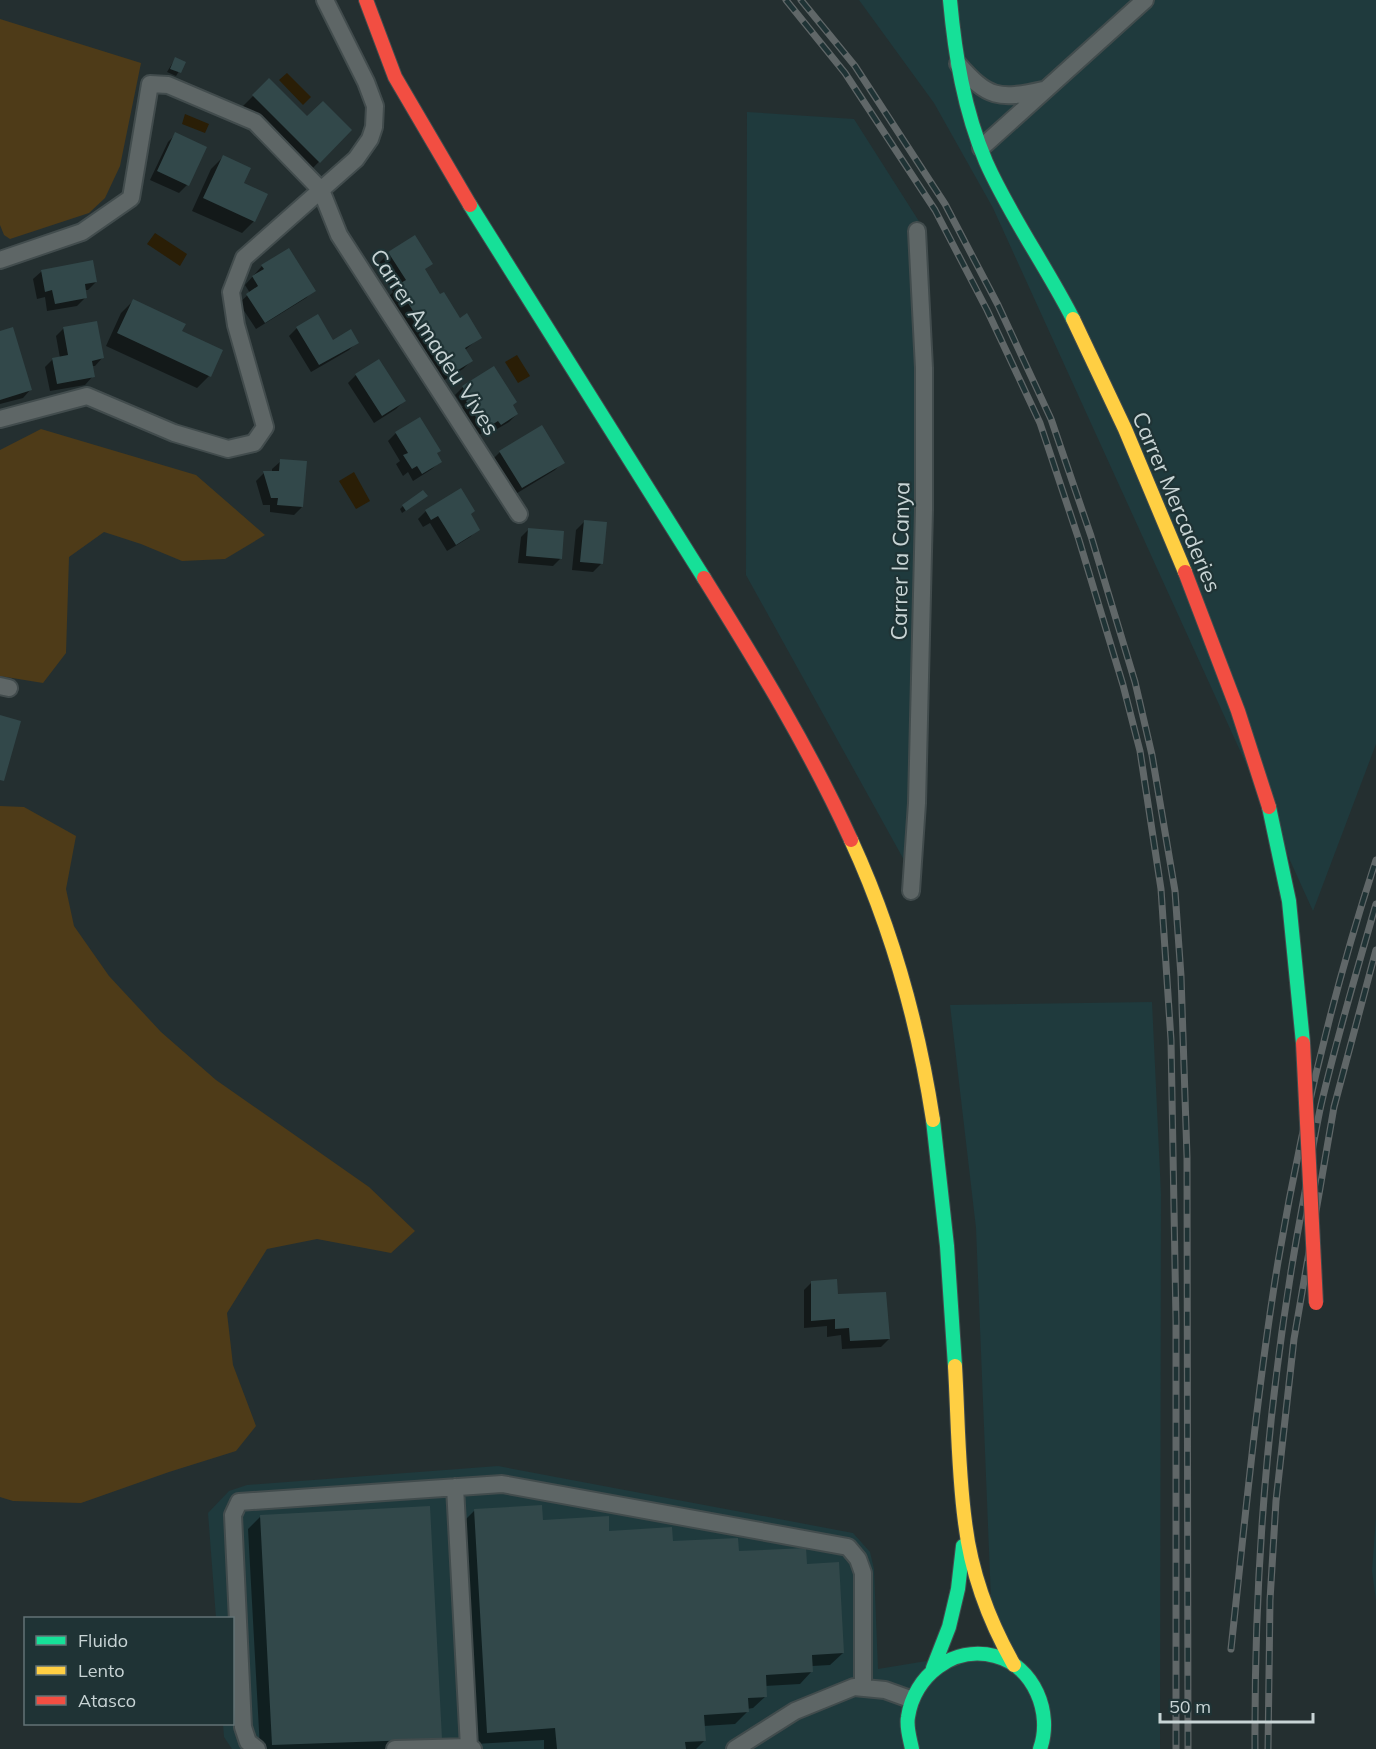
<svg xmlns="http://www.w3.org/2000/svg" width="1376" height="1749" font-family="Mulish,sans-serif">
  <style>
    .built { fill: #1f3a3d }
    .green { fill: #4e3b18 }
    .water { fill: #2a1e06 }
    .shadow { fill: #0007 }
    .building { fill: #32484a }
    .lines { fill: none; stroke-linecap: round; stroke-linejoin: round }
    .street-casing { stroke: #424c4d; stroke-width: 20 }
    .fast-casing { stroke: #424c4d; stroke-width: 16 }
    .slow-casing { stroke: #424c4d; stroke-width: 16 }
    .jam-casing { stroke: #424c4d; stroke-width: 16 }
    .street { stroke: #5e6666; stroke-width: 16 }
    .fast { stroke: #16e098; stroke-width: 14 }
    .slow { stroke: #ffcf43; stroke-width: 14 }
    .jam { stroke: #f24e42; stroke-width: 14 }
    .rail-casing { stroke: #606768; stroke-width: 7 }
    .rail { stroke: #1f3335; stroke-width: 4.5; stroke-dasharray: 14; stroke-linecap: butt }
    .jam-bridge-casing { stroke: #424c4d; stroke-width: 16; stroke-linecap: butt }
    .jam-bridge { stroke: #f24e42; stroke-width: 14 }
    .labels { text-anchor: middle; dominant-baseline: central; stroke-width: 4.5; stroke-linejoin: round; paint-order: stroke }
    .street-label { font-size: 22px; fill: #c8d4d5; stroke: #1f3335 }
  </style>
  <rect width="100%" height="100%" fill="#242f30"/>
  <path class="built" d="M859,0H1376V744L1313,911L993,208L934,103Z
    M747,112L854,119L922,226L909,869L746,575Z
    M1152,1002L1161,1194L1160,1749H232L224,1737L223,1724H232V1618H216L208,1513L229,1491L247,1485L498,1466L853,1533L870,1552L874,1569L878,1669L993,1650L976,1228L950,1005Z
    M1376,1517V1601L1372,1571Z"/>
  <path class="green" d="M0,19L141,63L120,166L105,198L89,213L10,239L4,235L0,225Z
    M41,429L196,475L265,535L225,559L182,561L141,544L104,532L69,557L66,653L43,683L0,676V450Z
    M0,806L24,807L76,836L66,889L74,926L109,976L161,1032L216,1080L369,1187L415,1231L391,1253L317,1239L267,1249L227,1313L233,1365L256,1426L236,1451L169,1472L81,1503L13,1501L0,1497Z"/>
  <path class="water" d="M287,73L311,97L303,105L279,80Z
    M185,114L209,124L205,133L182,124Z
    M155,233L187,254L180,266L147,244Z
    M517,355L530,376L518,383L505,362Z
    M354,472L370,501L356,509L339,481Z"/>
  <path class="shadow" d="M175,59L184,63L176,76L167,72Z
    M269,80L307,119L350,130L307,174L241,108Z
    M176,134L205,148L187,185L179,193L150,180L168,142Z
    M223,157L254,221L242,233L192,211L211,169Z
    M389,253L424,270L440,296L459,320L480,337L465,350L471,361L463,369L441,382L386,299L393,292L377,265Z
    M262,266L314,290L306,298L256,329L239,303L250,293L245,285Z
    M42,271L96,282L88,290H84L85,298L77,306L47,311L45,297L37,299L33,279Z
    M133,301L180,332L209,376L197,388L106,346L121,313Z
    M64,328L103,357L95,366H91L93,376L85,385L50,391L45,367L53,359L60,358L56,336Z
    M297,328L332,342H357L349,350L311,372L289,336Z
    M0,333L31,389L23,398L0,404Z
    M356,375L404,401L396,409L374,423L348,383Z
    M463,387L512,406L517,414L509,422L492,432L490,428L476,437L459,410L463,407L455,395Z
    M396,433L435,454L440,461L432,469L413,481L408,472L403,476L396,464L400,461L388,441Z
    M500,452L563,462L555,470L514,495L492,460Z
    M281,461L302,507L294,515L270,512V505H263L256,481L264,473L272,472V469Z
    M422,499L402,513L400,509L403,506Z
    M426,511L470,515L478,529L470,537L447,551L430,523L423,527L418,519Z
    M584,522L601,564L593,572L572,570L576,530Z
    M529,529L561,558L553,566L518,563L521,537Z
    M812,1282L889,1339L881,1347L842,1349L841,1335L827,1337V1326L804,1328V1290Z
    M474,1511L806,1565L843,1653L830,1665L812,1666V1671L800,1684L765,1686L766,1696L753,1708L747,1709V1712L735,1724L704,1726L705,1740L696,1749H544V1740L475,1744L462,1523Z
    M260,1517L440,1738L429,1749H260L248,1529Z"/>
  <path class="building" d="M175,57L186,62L181,73L170,69Z
    M269,78L307,116L323,101L352,130L320,163L252,95Z
    M175,132L207,147L189,186L157,171Z
    M223,155L251,168L244,183L268,194L255,222L203,198Z
    M415,235L433,264L425,269L440,294L444,292L460,318L467,313L482,338L465,348L473,361L450,375L427,338L429,337L397,285L406,280L388,252Z
    M289,248L316,291L265,323L246,294L258,286L252,276L264,269L261,265Z
    M93,260L97,282L85,284L87,298L55,304L52,290L45,292L41,270Z
    M133,299L186,324L182,331L223,350L211,377L117,333Z
    M318,314L333,340L351,329L359,343L319,365L296,327Z
    M97,321L104,358L92,361L95,377L57,384L52,358L68,355L63,327Z
    M13,327L32,390L0,400V331Z
    M379,359L406,401L382,416L355,374Z
    M494,366L517,402L513,405L518,414L501,425L498,421L484,430L466,401L470,398L462,386Z
    M420,417L441,451L437,453L442,462L422,474L417,466L412,469L403,455L408,453L395,432Z
    M542,425L565,463L522,488L499,451Z
    M280,459L307,461L303,507L277,505L278,498H271L263,471H279Z
    M461,488L475,511L471,514L480,530L456,545L438,516L431,520L425,510Z
    M423,490L428,496L406,511L402,505Z
    M584,520L607,522L603,564L580,562Z
    M528,528L564,531L562,559L526,556Z
    M0,715L21,721L4,781L0,780Z
    M837,1279L838,1294L886,1292L890,1339L850,1341L849,1328L835,1329V1319L811,1321V1281Z
    M542,1505L543,1520L609,1516V1531L672,1527L673,1541L738,1538L739,1551L806,1548L807,1564L839,1562L844,1653L812,1655L813,1672L766,1675L767,1697L748,1698L749,1712L704,1715L706,1741L685,1742L686,1749H557L555,1728L487,1733L474,1509Z
    M430,1506L442,1739L272,1745L260,1515Z"/>
  <g class="lines">
    <g class="street-casing">
      <path id="street" d="M958,64C988,98 998,100 1043,90
        M981,148L1145,0
        M0,260L82,232L131,198L150,84L168,85L255,122L321,190L339,235L519,514
        M0,419L87,396L174,433L228,449L254,443L265,427L236,325L231,292L244,258L356,159L370,139L374,127L375,106L366,82L325,0
        M0,686L9,688
        M911,891L917,803L924,510V368L917,231
        M455,1487L469,1747
        M257,1749L248,1742L243,1727L233,1515L239,1502L502,1484L848,1547L858,1559L863,1573V1688
        M395,1749L469,1747L473,1749
        M735,1749L795,1711L854,1687L885,1690L910,1699"/>
    </g>
    <g class="fast-casing">
      <path id="fast" d="M950,0C955,55 964,110 986,162C1010,216 1046,266 1073,319
        M470,205L704,578
        M1269,807L1289,901L1303,1043
        M933,1120L947,1246L955,1366
        M933,1668L949,1627L958,1589L963,1546
        M912,1749C910,1739 906,1727 908,1717C914,1676 953,1645 995,1656C1034,1666 1053,1713 1040,1749"/>
    </g>
    <g class="slow-casing">
      <path id="slow" d="M1073,319L1125,429L1185,572
        M851,840C892,929 918,1023 933,1120
        M955,1366C958,1418 958,1471 965,1522C971,1573 989,1621 1014,1665"/>
    </g>
    <g class="jam-casing">
      <path id="jam" d="M366,0L395,77L470,205
        M1185,572L1238,711L1269,807
        M704,578C757,663 809,748 851,840"/>
    </g>
    <use href="#street" class="street"/>
    <use href="#fast" class="fast"/>
    <use href="#slow" class="slow"/>
    <use href="#jam" class="jam"/>
    <g class="rail-casing">
      <path id="rail" d="M786,0L845,73L935,210L987,310L1040,423L1079,540L1123,685L1140,751L1161,889L1171,1040L1176,1321V1749
        M801,0L855,66L945,204L998,305L1051,419L1091,536L1135,682L1152,755L1175,891L1181,976L1187,1157L1188,1749
        M1231,1649C1245,1520 1257,1390 1278,1262C1301,1126 1333,991 1376,860
        M1255,1749C1254,1566 1269,1383 1303,1203C1309,1171 1314,1137 1321,1105C1337,1037 1357,970 1376,904
        M1268,1749L1270,1600L1276,1501L1294,1339L1334,1107L1376,950"/>
    </g>
    <use href="#rail" class="rail"/>
    <g class="jam-bridge-casing">
      <path id="jam-bridge" d="M1303,1043L1316,1303"/>
    </g>
    <use href="#jam-bridge" class="jam-bridge"/>
  </g>
  <g class="labels">
    <g class="street-label">
      <text transform="translate(435 342) rotate(57)">Carrer Amadeu Vives</text>
      <text transform="translate(1177 502) rotate(67)">Carrer Mercaderies</text>
      <text transform="translate(900 561) rotate(-89)">Carrer la Canya</text>
    </g>
  </g>
  <rect x="24" y="1617" width="210" height="108" fill="#1f3335" stroke="#637375" stroke-width="1.5"/>
  <rect x="36" y="1636" width="30" height="9" fill="#16e098" stroke="#637375" stroke-width="1.5"/>
  <text x="78" y="1647" font-size="18" fill="#c8d4d5">Fluido</text>
  <rect x="36" y="1666" width="30" height="9" fill="#ffcf43" stroke="#637375" stroke-width="1.5"/>
  <text x="78" y="1677" font-size="18" fill="#c8d4d5">Lento</text>
  <rect x="36" y="1696" width="30" height="9" fill="#f24e42" stroke="#637375" stroke-width="1.5"/>
  <text x="78" y="1707" font-size="18" fill="#c8d4d5">Atasco</text>
  <path d="M1160 1713v9h153v-9" fill="none" stroke="#c8d4d5" stroke-width="3"/>
  <text x="1169" y="1713" font-size="18" fill="#c8d4d5" stroke="#1f3335" stroke-width="4.5" paint-order="stroke">50 m</text>
</svg>
